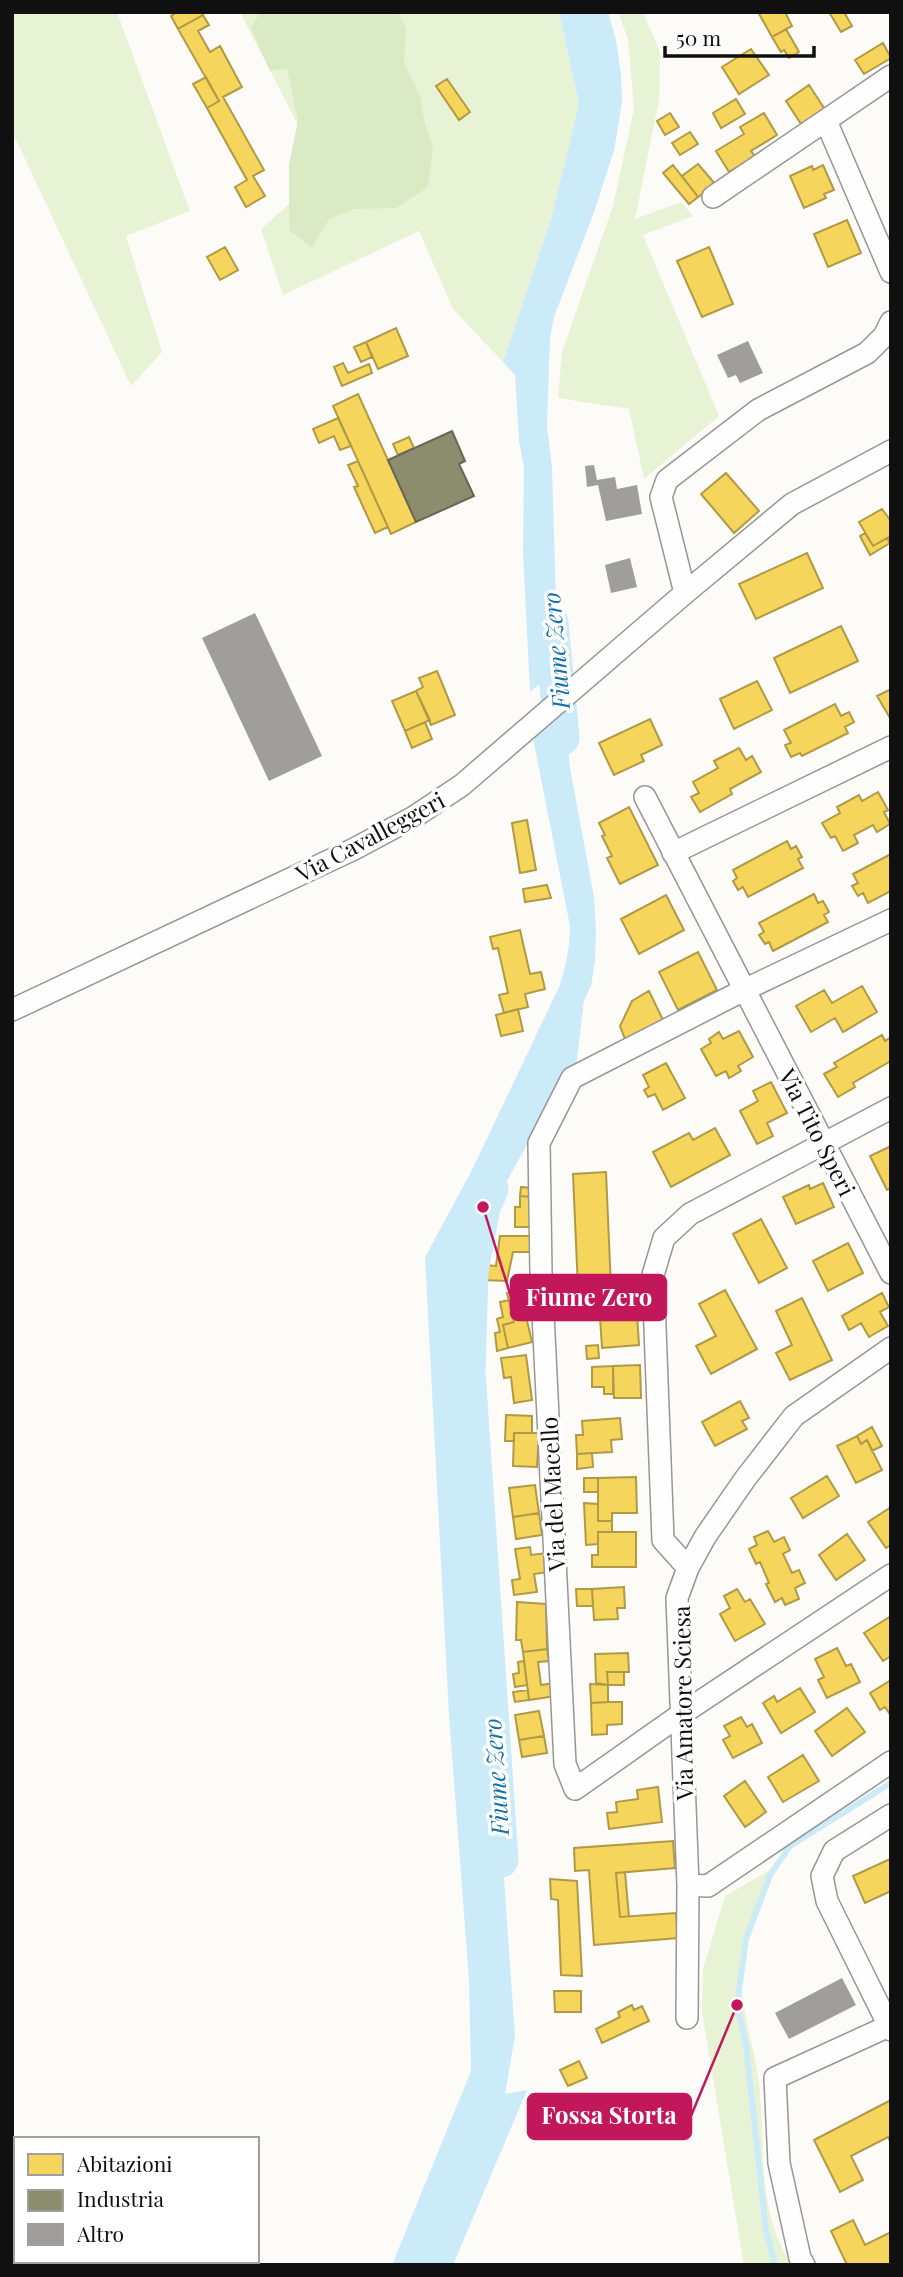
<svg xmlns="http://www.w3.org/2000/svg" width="903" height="2277" font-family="'Playfair Display',serif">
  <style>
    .green { fill: #e8f3d6 }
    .forest { fill: #d9eac4 }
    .water { fill: #ccebf8 }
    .homes { fill: #f6d55c; stroke: #b19a45; stroke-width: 2 }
    .industry { fill: #8c8c6e; stroke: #676752; stroke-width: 2 }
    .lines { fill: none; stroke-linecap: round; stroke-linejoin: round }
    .stream { stroke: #ccebf8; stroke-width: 6 }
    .river { stroke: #ccebf8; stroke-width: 35 }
    .building { fill: #a09e9c }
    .street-casing { stroke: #969694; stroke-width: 24 }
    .street { stroke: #fffefe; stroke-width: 21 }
    .labels { text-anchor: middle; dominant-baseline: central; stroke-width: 7; stroke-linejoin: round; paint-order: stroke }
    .street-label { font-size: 23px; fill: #101010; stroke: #fff }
    .water-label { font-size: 24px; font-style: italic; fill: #1470a8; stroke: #fff }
    .leader { fill: none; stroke: #c2185b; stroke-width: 2.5 }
    .callout-dot { fill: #c2185b; stroke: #fff; stroke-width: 2.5 }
    .callout { fill: #c2185b; stroke: #c2185b; stroke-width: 2.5 }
    .callout-label { font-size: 24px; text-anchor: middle; font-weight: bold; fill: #fff }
  </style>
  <rect width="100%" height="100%" fill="#fcfbf7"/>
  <path class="green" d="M12,12H117L190,211L126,236L162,352L131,386L12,131Z
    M240,12H559L579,104L551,219L503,362L453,309L419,231L283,295L261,229L323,174Z
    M618,12H643L660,52L659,100L635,219L681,202L693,216L643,235L719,416L644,479L629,409L558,398L562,352L613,206L634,109L628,39Z
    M773,1868C776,1879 767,1887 761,1896C751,1913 744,1937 742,1957C737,2001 754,2041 759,2083C767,2147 754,2207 792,2265H744L702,2012L703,1969L725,1896Z"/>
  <path class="forest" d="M260,12H397L406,28L404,62L420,97L425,124L433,149L428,187L396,208L354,209L329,219L312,248L289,230V164L298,121L287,68L270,71L251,28Z"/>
  <path class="water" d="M559,12H608L616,40L621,74L622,102L614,151L594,212L554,317L550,338L547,426L552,467L558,669L530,692L523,554L524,467L519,441L515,375L503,362L551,219L579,104Z
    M564,710L570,768L594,897L596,932L595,961L591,986L584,1000L576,1067L555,1093L465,1258L484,1673L503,1865L515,2036L505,2094L527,2090L453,2265H392L471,2071L469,1980L449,1715L425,1257L471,1172L560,985C566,965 570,947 570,926L532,733Z"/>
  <path class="homes" d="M177,12H202L203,15L178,29L171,16Z
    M758,12H785L792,26L772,37Z
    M829,12H844L852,26L841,32Z
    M203,15L209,25L198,31L210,52L220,46L242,87L223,97L264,170L253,176L265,196L246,207L235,187L247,180L207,108L219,101L178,29Z
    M786,29L799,52L789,58L784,50L781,52L772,37Z
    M883,43L891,58L864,74L855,60Z
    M751,49L769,75L739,94L722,67Z
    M206,77L219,101L207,108L193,84Z
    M447,79L470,112L459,120L436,86Z
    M809,85L826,111L803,127L786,101Z
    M736,99L745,114L721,128L713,113Z
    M670,113L679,127L665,135L657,121Z
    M764,113L777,135L751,151L755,156L729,172L716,151L744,134L740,127Z
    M690,132L698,144L680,155L672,143Z
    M698,164L716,185L698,197L682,176Z
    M673,165L698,197L689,204L663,173Z
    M823,165L834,190L824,194L826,198L804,208L790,176L812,166L813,170Z
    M847,220L861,253L828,267L814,234Z
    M225,247L238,270L220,280L207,257Z
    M709,247L733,304L702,317L677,261Z
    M396,328L408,356L378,369L366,342Z
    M366,342L372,357L361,362L354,347Z
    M343,363L348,373L369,364L372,373L342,386L334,367Z
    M358,394L416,522L391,534L333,406Z
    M338,418L351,446L340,450L334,436L319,443L313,429Z
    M409,437L414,448L398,455L393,444Z
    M358,461L388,527L375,533L354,487L358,486L348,465Z
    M726,473L759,511L734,533L701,494Z
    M882,509L891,521V536L873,546L859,522Z
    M865,533L873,546L887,538L890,543L870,555L860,536Z
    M807,553L823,588L756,619L739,584Z
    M841,626L858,661L790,693L774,658Z
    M437,671L455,715L431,725L416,691L423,687L419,678Z
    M757,681L772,710L734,729L720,699Z
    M891,689V718H890L877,696Z
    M416,691L430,720L405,731L392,701Z
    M835,704L841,716L849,712L854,722L845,727L848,733L802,756L800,753L791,757L785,745L791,743L784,730Z
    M650,719L662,745L641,755L644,761L614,775L599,743Z
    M425,722L432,739L412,748L405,731Z
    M739,748L746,760L752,756L761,772L730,789L732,794L700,812L691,797L699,793L693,782L718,768L714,761Z
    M878,792L888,810L884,812L890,824L877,832L873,825L854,835L858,843L843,851L835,836L831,838L822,823L840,813L837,807L859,795L862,801Z
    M629,807L658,865L620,884L607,858L612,856L602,836L605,835L599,823Z
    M527,820L536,870L520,873L512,823Z
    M787,841L791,849L796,846L802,857L798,859L803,868L748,897L743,887L738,890L733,881L737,878L733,870Z
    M891,854V891L868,903L863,893L858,896L852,886L858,883L853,874Z
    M547,885L551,898L525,902L523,889Z
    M814,894L818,903L823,901L829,912L824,915L828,922L773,951L769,942L765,944L759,935L764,932L759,923Z
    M666,895L684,930L639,954L621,919Z
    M520,930L530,974L541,972L545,989L525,994L528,1007L504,1013L499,995L508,993L498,948L493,949L490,937Z
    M698,952L717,990L678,1010L659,972Z
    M862,986L877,1012L843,1032L835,1018L811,1032L796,1006L824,990L832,1003Z
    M649,991L663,1020L625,1039L620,1026L632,1001Z
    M518,1009L523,1031L501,1036L496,1015Z
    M739,1031L753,1057L738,1066L741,1071L729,1078L726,1071L716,1076L701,1049L711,1043L709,1039L719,1032L723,1039Z
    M882,1035L885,1041L891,1037V1065L889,1062L853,1083L855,1087L838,1097L824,1074L837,1067L834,1063Z
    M666,1063L685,1098L663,1110L655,1094L648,1097L644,1090L649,1087L643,1075Z
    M771,1082L787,1113L767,1123L773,1136L757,1144L740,1111L758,1101L753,1091Z
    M715,1128L730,1155L671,1187L653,1152L689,1133L693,1140Z
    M891,1146V1188L887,1190L870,1156Z
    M606,1172L611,1288L578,1289L573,1174Z
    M823,1183L834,1207L796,1224L783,1197L809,1185L810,1189Z
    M521,1187L533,1188V1197L520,1196Z
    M520,1196L533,1197L532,1227H515V1207H520Z
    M761,1219L787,1268L759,1283L733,1234Z
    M500,1236H532V1252H513L507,1281L483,1280L485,1265L496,1266Z
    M848,1243L863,1273L828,1291L813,1261Z
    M520,1290L532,1342L508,1348L503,1325L514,1322L507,1293Z
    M725,1290L757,1349L711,1374L696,1346L716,1336L699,1304Z
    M882,1293L889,1307L880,1312L888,1326L869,1337L861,1323L849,1330L842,1316Z
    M802,1298L832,1360L790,1380L776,1353L792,1345L776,1311Z
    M509,1300L514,1322L503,1325L508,1348L497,1351L495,1333L500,1332L497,1319L503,1317L500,1302Z
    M637,1314L639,1345L602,1348L600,1317Z
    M598,1345L599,1358L587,1359L586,1346Z
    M526,1355L532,1400L514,1403L511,1377L504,1378L501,1358Z
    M640,1365L641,1398H614L613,1366Z
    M613,1366V1394H604V1387H592V1367Z
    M740,1401L749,1418L742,1421L747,1429L715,1446L702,1422Z
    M506,1415L532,1416V1433H514V1441H505Z
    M620,1418L622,1439L611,1440L612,1452L577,1454L576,1435H583L582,1421Z
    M872,1427L882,1446L872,1451L867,1440L861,1444L857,1436Z
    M514,1433H539L537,1467L513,1466Z
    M857,1436L861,1444L867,1440L882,1470L856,1483L837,1446Z
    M592,1453L593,1467L577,1469V1454Z
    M827,1476L839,1496L803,1518L791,1498Z
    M636,1477L637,1513H612V1521H598V1478Z
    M584,1478H598V1492H584Z
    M535,1485L539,1513L513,1517L509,1488Z
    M584,1503L598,1504V1521H612V1532H598V1544L586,1545Z
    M891,1507V1545L886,1548L868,1522Z
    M539,1513L542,1535L516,1539L513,1517Z
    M768,1531L774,1542L784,1537L790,1550L783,1554L792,1573L799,1570L805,1583L795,1588L799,1599L785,1605L782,1598L775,1602L766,1584L769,1583L760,1562L756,1564L749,1549L757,1545L754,1537Z
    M598,1532H636V1567H592V1555H598Z
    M847,1534L865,1560L836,1580L819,1555Z
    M530,1547L531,1555L546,1553L549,1572L534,1574L537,1592L514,1595L512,1580L520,1579L515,1549Z
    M624,1587L625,1608H617L618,1619L594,1620L592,1589Z
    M576,1589H592L593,1606H577Z
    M737,1589L745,1602L750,1599L765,1624L735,1641L720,1614L730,1608L724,1596Z
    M517,1602L546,1604L547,1649L523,1652L521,1640H516Z
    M891,1616V1656L883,1661L864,1633Z
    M837,1648L846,1666L851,1664L860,1682L827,1698L818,1680L824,1677L815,1659Z
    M547,1649L549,1661L538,1662L541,1685L554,1683L556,1696L529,1700L523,1652Z
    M628,1653L629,1672H607L608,1685L596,1683L595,1654Z
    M524,1661L527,1685L515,1687L513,1674L519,1673L518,1662Z
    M607,1672H624V1685H608Z
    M891,1680V1716L885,1707L880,1710L870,1693Z
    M590,1684L608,1685V1702L591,1703Z
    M800,1688L815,1712L781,1733L763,1703L774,1696L777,1702Z
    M528,1690L529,1700L515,1702L513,1692Z
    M608,1702H622V1724L607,1725V1734L592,1735L591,1703Z
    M847,1708L865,1732L832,1756L815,1731Z
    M539,1711L544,1736L519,1740L515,1715Z
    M741,1717L747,1727L752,1724L762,1743L733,1758L723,1740L730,1736L724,1726Z
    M544,1736L547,1753L522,1757L519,1740Z
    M803,1755L819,1781L783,1802L768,1777Z
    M745,1781L766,1812L745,1827L724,1796Z
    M658,1787L662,1822L609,1829L607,1813L617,1812L616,1802L638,1799L637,1790Z
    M673,1841L675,1868L616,1873L620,1917L676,1913L678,1938L594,1945L589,1870L575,1871L574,1848Z
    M890,1859L891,1891L865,1903L853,1876Z
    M625,1872L629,1917H620L616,1873Z
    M550,1879L577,1881L582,1976L561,1975L558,1900L551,1899Z
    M554,1991H581V2012H555Z
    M632,2005L634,2010L642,2006L649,2021L602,2043L596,2029L620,2017L618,2012Z
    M579,2061L587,2078L568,2086L560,2070Z
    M891,2100V2143L888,2137L851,2156L863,2180L840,2192L814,2140Z
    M853,2220L865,2245L891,2232V2263L887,2265H847L831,2231Z"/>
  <path class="industry" d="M452,431L465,461L459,464L474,496L416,522L388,460Z"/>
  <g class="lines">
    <path class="stream" d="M775,2265L766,2230L746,2045L737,2005L746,1939L770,1875L790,1846L891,1783"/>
    <path class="river" d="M551,623L562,738
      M491,1189L483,1207L471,1271L468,1372L501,1860"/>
  </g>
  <path class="building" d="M748,341L763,373L740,383L736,375L728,378L717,355Z
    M594,465L597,480L615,477L617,489L637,485L642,514L606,521L598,485L587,487L585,466Z
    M630,558L637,587L611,593L605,565Z
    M255,613L322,756L269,781L202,638Z
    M842,1978L856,2005L789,2039L775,2013Z"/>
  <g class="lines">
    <g class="street-casing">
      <path id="street" d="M826,121L891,272
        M713,197L891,76
        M685,593L661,497L667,480L758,410L867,353L884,336L891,322
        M645,797L891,1273
        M673,853L891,747
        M891,920L744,990L572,1078L539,1143L541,1273L565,1764L575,1789L680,1715L891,1575
        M12,1010L354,849L414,817L462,785L685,593L792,504L891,451
        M688,1568L663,1540L653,1275L664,1238L690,1214L891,1108
        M891,1815L834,1851L822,1876L827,1901L891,2030
        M688,1885L708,1886L891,1762
        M687,2018L688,1885L677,1598L688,1568L705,1537L745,1479L794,1416L891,1348
        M804,2265L800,2258L779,2163L775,2078L891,2025"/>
    </g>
    <use href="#street" class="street"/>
  </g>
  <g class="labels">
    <g class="street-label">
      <text transform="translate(370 836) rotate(-28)">Via Cavalleggeri</text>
      <text transform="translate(818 1132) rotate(63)">Via Tito Speri</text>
      <text transform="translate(552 1494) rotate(-93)">Via del Macello</text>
      <text transform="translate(682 1703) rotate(-91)">Via Amatore Sciesa</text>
    </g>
    <g class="water-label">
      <text transform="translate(555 651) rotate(-95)">Fiume Zero</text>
      <text transform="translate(495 1777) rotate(-94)">Fiume Zero</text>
    </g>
  </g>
  <path class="leader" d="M483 1207L511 1297M737 2005L691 2116"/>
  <g class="callout-dot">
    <circle cx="483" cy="1207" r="7"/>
    <circle cx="737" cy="2005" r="7"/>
  </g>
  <g class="callout">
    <rect x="511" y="1275" width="155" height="45" rx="7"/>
    <rect x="528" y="2094" width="163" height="45" rx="7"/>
  </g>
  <g class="callout-label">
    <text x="589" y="1306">Fiume Zero</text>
    <text x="609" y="2124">Fossa Storta</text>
  </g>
  <rect width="903" height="2277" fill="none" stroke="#101010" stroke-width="28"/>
  <rect x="14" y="2137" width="245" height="126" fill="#ffffff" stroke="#9f9f9f" stroke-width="2"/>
  <rect x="28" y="2154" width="35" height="21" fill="#f6d55c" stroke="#9f9f9f" stroke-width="2"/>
  <text x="77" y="2172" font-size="21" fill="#101010">Abitazioni</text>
  <rect x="28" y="2190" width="35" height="21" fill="#8c8c6e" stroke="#9f9f9f" stroke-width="2"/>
  <text x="77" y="2207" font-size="21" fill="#101010">Industria</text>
  <rect x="28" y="2224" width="35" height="21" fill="#a09e9c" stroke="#9f9f9f" stroke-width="2"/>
  <text x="77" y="2242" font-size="21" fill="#101010">Altro</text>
  <path d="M665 46v10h149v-10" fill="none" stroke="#101010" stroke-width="3.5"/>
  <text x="676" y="46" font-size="21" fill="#101010" stroke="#ffffff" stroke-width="5" paint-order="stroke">50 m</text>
</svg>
